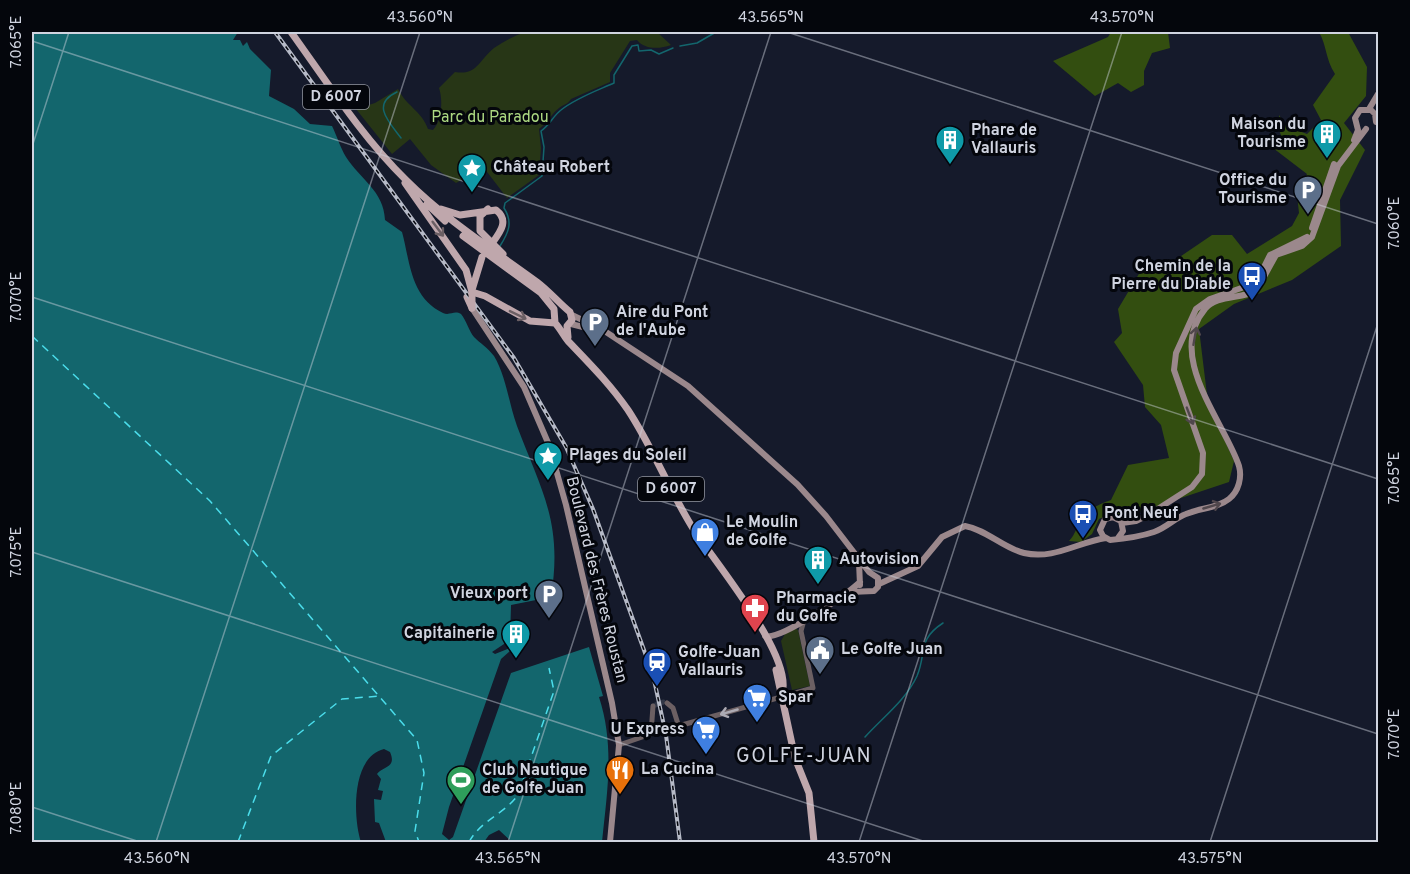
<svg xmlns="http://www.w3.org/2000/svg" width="1410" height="874" font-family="Overpass,sans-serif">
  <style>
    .green { fill: #273616 }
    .forest { fill: #334e10 }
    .water { fill: #13666d }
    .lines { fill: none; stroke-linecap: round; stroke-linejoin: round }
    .stream { stroke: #13666d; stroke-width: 1.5 }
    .ferry { stroke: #4bddeb; stroke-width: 1.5; stroke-dasharray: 8 6; stroke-linecap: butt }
    .tertiary-tunnel { stroke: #313646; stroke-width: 5; stroke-dasharray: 5 2.5; stroke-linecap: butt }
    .tertiary { stroke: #6c6063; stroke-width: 5 }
    .secondary { stroke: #9b888c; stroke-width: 6 }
    .primary { stroke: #bfa7ac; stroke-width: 7 }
    .rail-casing { stroke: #b6bac7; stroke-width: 4 }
    .rail { stroke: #04060c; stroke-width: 1.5; stroke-dasharray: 4.5; stroke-linecap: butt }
    .primary-bridge { stroke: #bfa7ac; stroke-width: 7 }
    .oneway { stroke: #6b5f64 }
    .oneway2 { stroke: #50474c }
    .oneway3 { stroke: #adabb4 }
    .ticks { fill: none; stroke: #d0d4e0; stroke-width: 1.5; stroke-opacity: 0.45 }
    .labels { text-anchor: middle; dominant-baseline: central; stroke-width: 6; stroke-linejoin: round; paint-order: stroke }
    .shield { fill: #04060c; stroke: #9396a0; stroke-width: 1.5 }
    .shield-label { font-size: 15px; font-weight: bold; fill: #d0d4e0 }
    .park-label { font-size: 16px; fill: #acd882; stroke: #04060c }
    .poi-label { font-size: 16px; font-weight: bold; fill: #d0d4e0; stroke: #04060c; text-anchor: start }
    .street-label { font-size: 16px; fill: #d0d4e0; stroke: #04060c }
    .quarter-label { font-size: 20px; letter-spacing: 1.5px; fill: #d0d4e0; stroke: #04060c }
    .neatline { fill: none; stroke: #d0d4e0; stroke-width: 2 }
    .ticks-label { font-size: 15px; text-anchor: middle; fill: #d0d4e0 }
  </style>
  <rect width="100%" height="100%" fill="#151a2b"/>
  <path class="green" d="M525,32H657L671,45C660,49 645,50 637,40L630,41L610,73V82L571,99C567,105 564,104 559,108C551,114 548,123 539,129L541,148L539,175L507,198L484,168L456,183L431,165L410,139L392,154L356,109L375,103L398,89C407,107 421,110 428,129L433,130C442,121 443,99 439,88L455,72C477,76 480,59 494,48C504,41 514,36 525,32Z
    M795,628L798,630L810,686L792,690L781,641L785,634Z"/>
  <path class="forest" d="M1111,32H1168L1170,48L1152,53L1144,71V85L1131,92L1118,83L1095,96L1053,61L1108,37Z
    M1319,32H1348L1367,67L1366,96L1344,123L1365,150L1340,200L1341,246L1292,280L1234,304L1199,329L1208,403L1234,461L1229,482L1130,515L1111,514L1099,519L1092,534L1081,542L1069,541C1076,534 1076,527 1081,519C1087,510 1101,503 1111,500L1128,465L1169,458L1161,425L1145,407L1143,385L1114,342L1122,333L1118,309L1146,262L1162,269L1212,235H1232L1247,254L1292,226L1299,213L1297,195L1307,174L1273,148L1284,143L1279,130V115L1286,126L1307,134L1321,120L1313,105L1335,74C1325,58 1327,46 1319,32Z"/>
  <path class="water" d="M32,32H238L233,40H240L243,46L247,42L250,49L271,70L269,96L294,109L310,124L332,126C337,136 340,147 346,157C360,179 384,191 385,220L402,232C410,261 410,297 443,313C450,316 454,310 461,314C466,320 470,333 474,337C480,343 488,348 494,356C506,376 509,404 517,426C542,492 563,523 551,597L511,605L510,640L492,652L495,654L510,648L511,650L501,659L449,807L442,834L449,840L453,837L511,673L589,647L603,696L599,697C615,746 607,793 602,842H512L499,830L489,835L484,842H386L379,823L375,822L374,799L381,800L383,791L378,790L381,779L377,774C383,766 397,768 390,752L384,749C351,757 353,818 361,842H32Z"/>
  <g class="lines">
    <path class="stream" d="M680,46L697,43L716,32
      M397,92C371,104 388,121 401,138
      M500,246C509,232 513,222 504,208L505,203L542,176L544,147L541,131C550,125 553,116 561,110C576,98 596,91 614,83V75L632,46L638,45L639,51L651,50L659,54L673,48
      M865,737C882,718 906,700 917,676C927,652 917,640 943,623"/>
    <path class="ferry" d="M32,336L210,501L417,740L424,773L415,831L419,842
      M238,842L271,756L342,699L380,696
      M469,842C481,820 503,815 518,795L554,691L549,668"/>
    <path class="tertiary-tunnel" d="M653,706L663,702L667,703"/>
    <path class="tertiary" d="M667,703L673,708L678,724L682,725L813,688L801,631L804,620
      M619,745L651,734L653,706"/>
    <path class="secondary" d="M1369,109L1378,94
      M1354,140L1358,130L1355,118L1360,110H1371L1375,114L1376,122
      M1312,228L1334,164
      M472,308L524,387L549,445L566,505L612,703L619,745L610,842
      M572,315L603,330L688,386L798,485
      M571,324L599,331
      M797,484L826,516L869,572L878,578V587L874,591L850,592
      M1122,523L1136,521L1150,514L1192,487L1202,474L1203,453L1174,370L1176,353L1196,309L1210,299L1250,285L1259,277L1270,255L1307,237
      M1118,538L1123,531L1121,521L1113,517L1105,519L1100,530L1103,536L1110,540C1122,539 1142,536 1154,532C1166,528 1175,518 1186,514C1200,508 1218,508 1229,499C1239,491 1242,477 1239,466C1225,423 1165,356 1205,309C1216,295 1241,299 1256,291L1276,255L1302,246L1312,237L1338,166L1366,129
      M859,562L860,585
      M879,584L918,566L942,537L965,526C987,530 1003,548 1024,553C1054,560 1078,542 1106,538
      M765,636C780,641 847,594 860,582"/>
    <path class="primary" d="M291,32C327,82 362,137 406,180C446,220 492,249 537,282C549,291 559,303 570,312L572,320L567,326L568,337
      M405,183L466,270L472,292
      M427,204L445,221
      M441,209L460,215L496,210C509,220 501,231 493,242
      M488,209L480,216V231L503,254
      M463,236L541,293L554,309L555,323
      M472,290L482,257
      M472,292L485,296L530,321L555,323C560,328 563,335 568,341C589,363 610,384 628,410C653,448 670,492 694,530C714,561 798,661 781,696
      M467,297L472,308
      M776,670L795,758L809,793L814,842"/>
    <g class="rail-casing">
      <path id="rail" d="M275,32L514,358L566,447L593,509L653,675L666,735L680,842"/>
    </g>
    <use href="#rail" class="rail"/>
    <path class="primary-bridge" d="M472,292V308"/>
  </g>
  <defs><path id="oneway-shaft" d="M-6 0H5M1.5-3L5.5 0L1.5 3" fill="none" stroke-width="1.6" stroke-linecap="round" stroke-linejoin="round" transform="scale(1.5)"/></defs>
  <g class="oneway">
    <use href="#oneway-shaft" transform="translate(438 229) rotate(53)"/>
    <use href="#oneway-shaft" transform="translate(518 315) rotate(26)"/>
  </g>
  <g class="oneway2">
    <use href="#oneway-shaft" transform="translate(1195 336) rotate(-80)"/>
    <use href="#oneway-shaft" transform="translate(1190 416) rotate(69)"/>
    <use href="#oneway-shaft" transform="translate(1212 506) rotate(-16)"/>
  </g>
  <use class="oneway3" href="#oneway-shaft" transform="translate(729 712) rotate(164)"/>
  <path class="ticks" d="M787,32L1378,224M32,41L1378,479M32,147L69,32M32,297L1378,734M32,552L926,842M32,807L140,842M156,842L420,32M508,842L771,32M859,842L1122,32M1210,842L1378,323"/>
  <defs>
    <g id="building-pin" transform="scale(1.5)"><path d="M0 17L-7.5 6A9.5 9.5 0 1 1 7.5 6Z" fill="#0f9aa8" stroke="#04060c"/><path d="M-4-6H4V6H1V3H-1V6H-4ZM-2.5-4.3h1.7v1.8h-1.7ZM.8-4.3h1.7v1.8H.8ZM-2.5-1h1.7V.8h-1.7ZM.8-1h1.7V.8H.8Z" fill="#fff"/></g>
    <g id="sight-pin" transform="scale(1.5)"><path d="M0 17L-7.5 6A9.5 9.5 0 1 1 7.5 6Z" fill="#0f9aa8" stroke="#04060c"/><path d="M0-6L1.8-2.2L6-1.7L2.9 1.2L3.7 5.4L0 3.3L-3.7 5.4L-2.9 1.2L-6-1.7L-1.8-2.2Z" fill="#fff"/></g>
    <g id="parking-pin" transform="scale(1.5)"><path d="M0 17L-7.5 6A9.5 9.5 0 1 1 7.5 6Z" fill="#5c6f8a" stroke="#04060c"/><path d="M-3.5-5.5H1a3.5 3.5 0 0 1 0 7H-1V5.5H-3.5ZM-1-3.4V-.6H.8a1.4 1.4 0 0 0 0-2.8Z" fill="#fff"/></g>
    <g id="bus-pin" transform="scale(1.5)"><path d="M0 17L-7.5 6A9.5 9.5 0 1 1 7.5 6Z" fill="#1a4fb4" stroke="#04060c"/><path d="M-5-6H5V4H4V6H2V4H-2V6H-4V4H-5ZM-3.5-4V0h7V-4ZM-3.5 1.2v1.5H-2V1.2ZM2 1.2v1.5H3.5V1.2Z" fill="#fff"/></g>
    <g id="shop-pin" transform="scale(1.5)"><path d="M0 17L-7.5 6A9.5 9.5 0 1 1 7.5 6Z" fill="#3f7fe0" stroke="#04060c"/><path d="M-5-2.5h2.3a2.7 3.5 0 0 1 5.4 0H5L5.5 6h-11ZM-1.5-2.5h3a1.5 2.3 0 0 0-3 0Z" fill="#fff"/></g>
    <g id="pharmacy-pin" transform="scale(1.5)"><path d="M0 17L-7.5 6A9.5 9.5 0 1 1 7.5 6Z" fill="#e0444e" stroke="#04060c"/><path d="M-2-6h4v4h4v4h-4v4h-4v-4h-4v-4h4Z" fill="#fff"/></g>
    <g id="civic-pin" transform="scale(1.5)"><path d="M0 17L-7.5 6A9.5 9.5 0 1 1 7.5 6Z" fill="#5c6f8a" stroke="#04060c"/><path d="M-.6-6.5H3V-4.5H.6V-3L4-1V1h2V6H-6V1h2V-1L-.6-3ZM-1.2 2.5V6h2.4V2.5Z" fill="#fff"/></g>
    <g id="station-pin" transform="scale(1.5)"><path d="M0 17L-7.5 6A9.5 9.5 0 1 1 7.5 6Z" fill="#1a4fb4" stroke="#04060c"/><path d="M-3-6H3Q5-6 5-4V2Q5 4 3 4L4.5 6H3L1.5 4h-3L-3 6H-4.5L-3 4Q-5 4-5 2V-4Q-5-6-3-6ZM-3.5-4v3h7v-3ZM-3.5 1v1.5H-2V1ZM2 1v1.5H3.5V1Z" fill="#fff"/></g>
    <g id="supermarket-pin" transform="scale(1.5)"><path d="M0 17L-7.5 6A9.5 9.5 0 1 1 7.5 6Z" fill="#3f7fe0" stroke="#04060c"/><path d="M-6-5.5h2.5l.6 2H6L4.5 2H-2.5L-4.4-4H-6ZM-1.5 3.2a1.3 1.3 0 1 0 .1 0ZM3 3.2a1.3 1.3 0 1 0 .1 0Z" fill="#fff"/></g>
    <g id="restaurant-pin" transform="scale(1.5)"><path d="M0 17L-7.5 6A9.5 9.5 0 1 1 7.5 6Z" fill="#e8710a" stroke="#04060c"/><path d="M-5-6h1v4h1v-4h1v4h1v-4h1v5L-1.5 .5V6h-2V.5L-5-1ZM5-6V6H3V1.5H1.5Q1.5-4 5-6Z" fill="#fff"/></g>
    <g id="stadium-pin" transform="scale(1.5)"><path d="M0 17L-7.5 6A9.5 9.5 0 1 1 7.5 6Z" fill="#2e9e5b" stroke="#04060c"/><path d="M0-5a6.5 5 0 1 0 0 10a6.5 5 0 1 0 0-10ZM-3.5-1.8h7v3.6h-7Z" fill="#fff"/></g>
  </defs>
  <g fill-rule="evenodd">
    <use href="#building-pin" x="1327" y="134"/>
    <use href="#building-pin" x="950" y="140"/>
    <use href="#sight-pin" x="472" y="168"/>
    <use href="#parking-pin" x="1308" y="190"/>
    <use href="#bus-pin" x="1252" y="276"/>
    <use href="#parking-pin" x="595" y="322"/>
    <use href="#sight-pin" x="548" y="456"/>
    <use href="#bus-pin" x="1083" y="514"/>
    <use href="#shop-pin" x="705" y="532"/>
    <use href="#building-pin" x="818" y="560"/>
    <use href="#parking-pin" x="549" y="594"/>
    <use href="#pharmacy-pin" x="755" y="608"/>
    <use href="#building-pin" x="516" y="634"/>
    <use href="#civic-pin" x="820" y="650"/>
    <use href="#station-pin" x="657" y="662"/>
    <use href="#supermarket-pin" x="757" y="698"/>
    <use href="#supermarket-pin" x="706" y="730"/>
    <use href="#restaurant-pin" x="620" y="770"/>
    <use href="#stadium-pin" x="461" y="780"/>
  </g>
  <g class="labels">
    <g class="shield">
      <rect x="303" y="85" width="66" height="24" rx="4.5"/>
      <rect x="638" y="477" width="66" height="24" rx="4.5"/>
    </g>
    <g class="shield-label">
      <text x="336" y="97">D 6007</text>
      <text x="671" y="489">D 6007</text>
    </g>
    <g class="park-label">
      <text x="490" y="118">Parc du Paradou</text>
    </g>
    <g class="poi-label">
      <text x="1306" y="125" text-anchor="end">Maison du<tspan x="1306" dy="18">Tourisme</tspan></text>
      <text x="971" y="131">Phare de<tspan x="971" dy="18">Vallauris</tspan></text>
      <text x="493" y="168">Château Robert</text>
      <text x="1287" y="181" text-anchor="end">Office du<tspan x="1287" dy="18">Tourisme</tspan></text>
      <text x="1231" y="267" text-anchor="end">Chemin de la<tspan x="1231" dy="18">Pierre du Diable</tspan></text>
      <text x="616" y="313">Aire du Pont<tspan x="616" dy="18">de l'Aube</tspan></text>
      <text x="569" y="456">Plages du Soleil</text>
      <text x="1104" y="514">Pont Neuf</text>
      <text x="726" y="523">Le Moulin<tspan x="726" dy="18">de Golfe</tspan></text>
      <text x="839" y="560">Autovision</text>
      <text x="528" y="594" text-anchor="end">Vieux port</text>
      <text x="776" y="599">Pharmacie<tspan x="776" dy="18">du Golfe</tspan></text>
      <text x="495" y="634" text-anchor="end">Capitainerie</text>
      <text x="841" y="650">Le Golfe Juan</text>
      <text x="678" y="653">Golfe-Juan<tspan x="678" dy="18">Vallauris</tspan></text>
      <text x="778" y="698">Spar</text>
      <text x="685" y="730" text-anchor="end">U Express</text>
      <text x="641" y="770">La Cucina</text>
      <text x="482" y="771">Club Nautique<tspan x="482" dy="18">de Golfe Juan</tspan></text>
    </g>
    <g class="street-label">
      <text transform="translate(596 580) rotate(76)">Boulevard des Frères Roustan</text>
    </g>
    <g class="quarter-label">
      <text x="804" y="757">GOLFE-JUAN</text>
    </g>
  </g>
  <rect width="1410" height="874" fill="none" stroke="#04060c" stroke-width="66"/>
  <rect x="33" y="33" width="1344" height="808" class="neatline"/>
  <g class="ticks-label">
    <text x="420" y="22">43.560°N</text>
    <text x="771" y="22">43.565°N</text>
    <text x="1122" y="22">43.570°N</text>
    <text transform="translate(16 42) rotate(-90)" y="5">7.065°E</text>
    <text transform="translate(1394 223) rotate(-90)" y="5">7.060°E</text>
    <text transform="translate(16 297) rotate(-90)" y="5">7.070°E</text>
    <text transform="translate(1394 478) rotate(-90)" y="5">7.065°E</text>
    <text transform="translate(16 552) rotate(-90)" y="5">7.075°E</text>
    <text transform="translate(1394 734) rotate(-90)" y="5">7.070°E</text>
    <text transform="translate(16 808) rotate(-90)" y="5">7.080°E</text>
    <text x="157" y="863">43.560°N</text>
    <text x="508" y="863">43.565°N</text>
    <text x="859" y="863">43.570°N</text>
    <text x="1210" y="863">43.575°N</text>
  </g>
</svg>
